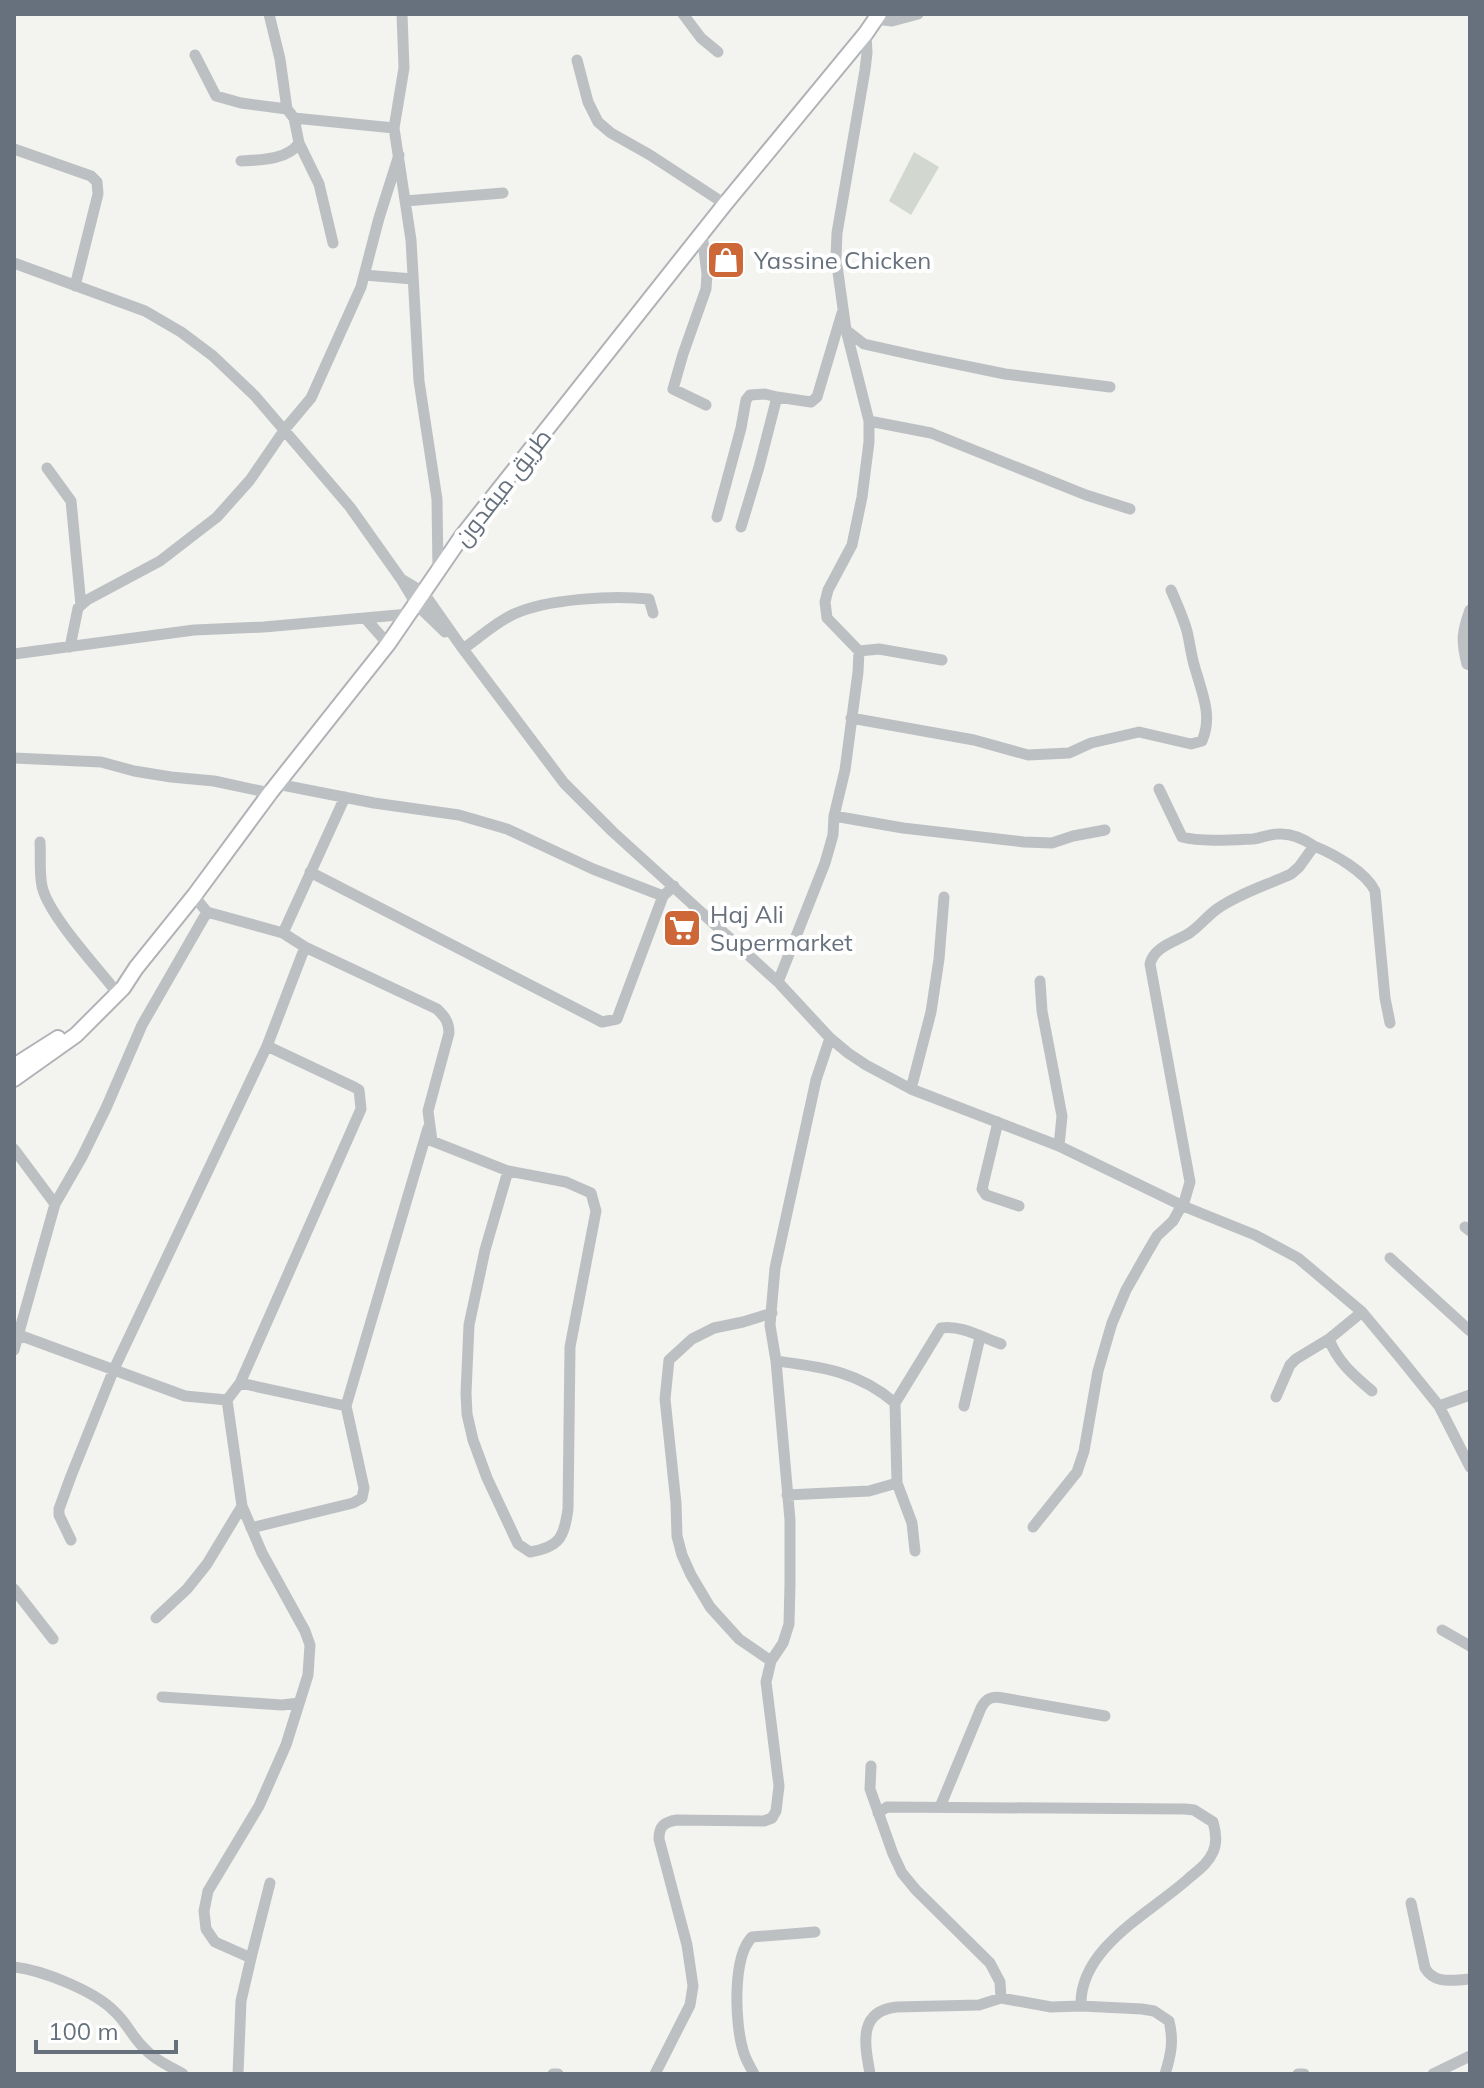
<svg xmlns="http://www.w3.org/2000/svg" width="1484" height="2088" font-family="Mulish,Cairo,sans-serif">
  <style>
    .pitch { fill: #d2d8d0 }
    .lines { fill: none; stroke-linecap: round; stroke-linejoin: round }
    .major-casing { stroke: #afb2b6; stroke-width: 18 }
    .minor { stroke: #bdc0c3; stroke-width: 11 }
    .major { stroke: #fff; stroke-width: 14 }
    .labels { text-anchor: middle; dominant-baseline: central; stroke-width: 8; stroke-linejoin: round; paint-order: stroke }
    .poi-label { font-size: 24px; fill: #66717d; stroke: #fff; text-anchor: start }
    .street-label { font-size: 24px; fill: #66717d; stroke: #fff }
  </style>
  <rect width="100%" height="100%" fill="#f3f3f0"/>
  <path class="pitch" d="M914,152L939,167L911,215L889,201Z"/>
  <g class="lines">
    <g class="major-casing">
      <path id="major" d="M14,1066L58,1038
        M14,1079L76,1035L123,988L136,968L194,896L270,793L388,644L462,536L725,204L866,33L879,14"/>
    </g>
    <path class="minor" d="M269,14L280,59L287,109
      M402,14L404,68L394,128L411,240L419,381L437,499L438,570
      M683,14L701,38L718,52
      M876,19L892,21L918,14
      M866,33L867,53L865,70L837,233L836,258L846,330L864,344L922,357L1005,374L1110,387
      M195,55L216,96L241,103L287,109L294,118L394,128
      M577,60L588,102L598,122L611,133L650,155L725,204
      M299,143L319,184L333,243
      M14,149L91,176L97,182L98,194L75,286
      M241,161C260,160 288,160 299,143L294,118
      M405,201L503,193
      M702,234L707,274L706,289L683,354L673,389L706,405
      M14,263L145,311L181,332L213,356L255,396L350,507L401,579L416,604L445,632
      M364,275L413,279
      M869,421L931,433L1086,495L1130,509
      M47,468L71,501L81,605
      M717,517L741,428L746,400L750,395L765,394L777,397
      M741,527L759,467L777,397L811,402L817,397L842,313
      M401,579L423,592L463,649L564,783L613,832L778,982L830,1038L848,1053L866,1065L911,1089L1059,1146L1183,1206L1255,1235L1298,1258L1362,1312L1402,1360L1439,1406L1470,1467
      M1470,610C1462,632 1461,641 1467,664L1470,665
      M365,618L388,644
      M70,647L78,608L87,600L160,561L217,517L250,480L285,429L311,398L361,287L379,218L399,155
      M463,649C479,638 496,622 514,614C547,599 613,595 649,599L653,613
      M859,651L879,649L942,660
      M14,654L194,630L264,627L409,614
      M851,718L974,740L1028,755L1069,753L1091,743L1139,732L1191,744L1202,741C1213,716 1202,693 1195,668C1191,656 1190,643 1187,631C1183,617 1177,604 1171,590
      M14,758L101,762L134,771L171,777L214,781L270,793
      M277,784L374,803L459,815L507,829L593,869L663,896
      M1159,789L1182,837C1202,842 1231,840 1253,839C1261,838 1270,834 1278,834C1291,833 1304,839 1314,846
      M345,797L283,933L305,947L437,1009C445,1017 449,1022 449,1033L428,1111L432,1141L508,1171L566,1182L591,1193L596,1211L570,1347L568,1509C564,1537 560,1547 530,1552L518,1544L487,1478L473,1440L467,1414L466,1393L469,1325L485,1250L508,1171
      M834,816L903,828L1024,842L1052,843L1073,836L1105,830
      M40,842C41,856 39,872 42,886C47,913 96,966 114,989
      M310,872L602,1022L617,1019L663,896L674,886
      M194,896L207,912L283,933
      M1040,981L1042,1011L1062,1116L1059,1146
      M778,982L825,863L833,835L834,816L845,770L858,672L859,651L827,618L825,602L828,590L852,545L862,497L869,442V421L846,330
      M267,1046L305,947
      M911,1089L931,1012L939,959L944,897
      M998,1122L982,1189L986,1195L1019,1206
      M14,1149L55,1204L82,1157L106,1108L142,1025L207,912
      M1183,1206L1190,1182L1150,964C1154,947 1174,942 1188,934C1199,927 1206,917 1217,909C1238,894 1267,885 1291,874L1299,867L1314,846C1334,854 1366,872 1375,891L1385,998L1390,1023
      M1465,1227L1470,1231
      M1390,1258L1470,1331
      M19,1335L185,1396L227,1400
      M1329,1339C1337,1361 1353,1375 1372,1391
      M14,1350L55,1204
      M776,1361C821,1367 859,1371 895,1403L897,1483L869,1491L787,1495
      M240,1383L346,1406L428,1128
      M1276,1397L1290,1365L1296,1359L1329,1339L1362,1312
      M895,1403L941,1328C962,1325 981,1337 1001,1344
      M964,1406L980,1337
      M1439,1406L1470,1395
      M897,1483L912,1523L915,1551
      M1033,1527L1077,1472L1084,1451L1098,1371L1112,1323L1126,1290L1147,1253L1157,1236L1173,1221L1182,1205
      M251,1528L353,1503L362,1498L364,1488L346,1406
      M71,1540L59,1515V1509L71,1476L114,1369L267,1046L354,1087L359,1090L361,1109L240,1383L227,1400L242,1506L207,1564L187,1589L156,1618
      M14,1589L53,1639
      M1442,1630L1470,1646
      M771,1661L739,1639L710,1607L691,1575L682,1555L677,1536L676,1503L665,1399L669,1360L692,1339L714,1328L743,1322L772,1313
      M162,1697L282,1705L299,1703
      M871,1766L870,1789L893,1854L902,1873L916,1890L990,1963L1000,1982L1001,1998
      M940,1807L981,1708C986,1698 992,1696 1003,1698L1105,1716
      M878,1813L887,1807L1185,1809L1194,1810L1213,1822C1216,1832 1217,1843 1213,1852C1208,1864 1197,1871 1188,1879C1150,1913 1079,1948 1081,2006
      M1411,1903L1425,1968C1435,1985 1453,1980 1470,1979
      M251,1958L270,1883
      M14,1967C42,1970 95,1991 115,2012C126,2022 132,2036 142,2046C153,2059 169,2066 183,2074
      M238,2074L241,2001L251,1958L215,1942L206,1929L204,1911L208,1891L259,1806L286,1745L308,1675L310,1645L305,1631L262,1553L242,1506
      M553,2074H558
      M655,2074L690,2005L693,1986L687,1945L659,1839C659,1826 664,1822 677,1820L764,1821L772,1818L776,1811L779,1786L766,1682L771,1661L783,1643L789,1624L790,1584V1520L776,1361L770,1325L775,1268L787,1213L816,1080L830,1038
      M754,2074C750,2066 745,2059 743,2050C735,2024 732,1957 752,1937L815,1932
      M870,2074C865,2045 857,2011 897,2007L979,2005L1001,1998L1051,2007L1081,2006L1142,2009L1154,2011L1169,2021C1174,2041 1171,2055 1165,2074
      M1298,2074H1304
      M1433,2074L1470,2056"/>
    <use href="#major" class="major"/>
  </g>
  <defs>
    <g id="shop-square" transform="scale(2)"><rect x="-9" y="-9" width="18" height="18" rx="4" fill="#cd6737" stroke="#fff"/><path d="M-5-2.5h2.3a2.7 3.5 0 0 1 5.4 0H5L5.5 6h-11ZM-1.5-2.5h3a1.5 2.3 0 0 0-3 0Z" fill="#fff"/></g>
    <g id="supermarket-square" transform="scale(2)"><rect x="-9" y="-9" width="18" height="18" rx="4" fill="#cd6737" stroke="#fff"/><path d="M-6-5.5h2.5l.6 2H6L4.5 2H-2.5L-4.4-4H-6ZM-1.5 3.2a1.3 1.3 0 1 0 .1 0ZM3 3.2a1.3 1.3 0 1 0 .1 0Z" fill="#fff"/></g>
  </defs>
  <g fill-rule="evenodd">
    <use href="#shop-square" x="726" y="260"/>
    <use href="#supermarket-square" x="682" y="928"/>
  </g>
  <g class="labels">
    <g class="poi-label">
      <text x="754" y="260">Yassine Chicken</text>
      <text x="710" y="914">Haj Ali<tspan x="710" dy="28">Supermarket</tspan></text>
    </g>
    <g class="street-label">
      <text transform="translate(502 487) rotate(-52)">طريق ميفدون</text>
    </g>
  </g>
  <rect width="1484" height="2088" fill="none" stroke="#66717d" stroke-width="32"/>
  <path d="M36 2040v12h140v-12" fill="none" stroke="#66717d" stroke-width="4"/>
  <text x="48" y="2040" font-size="24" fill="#66717d" stroke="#ffffff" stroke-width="6" paint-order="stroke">100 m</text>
</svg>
